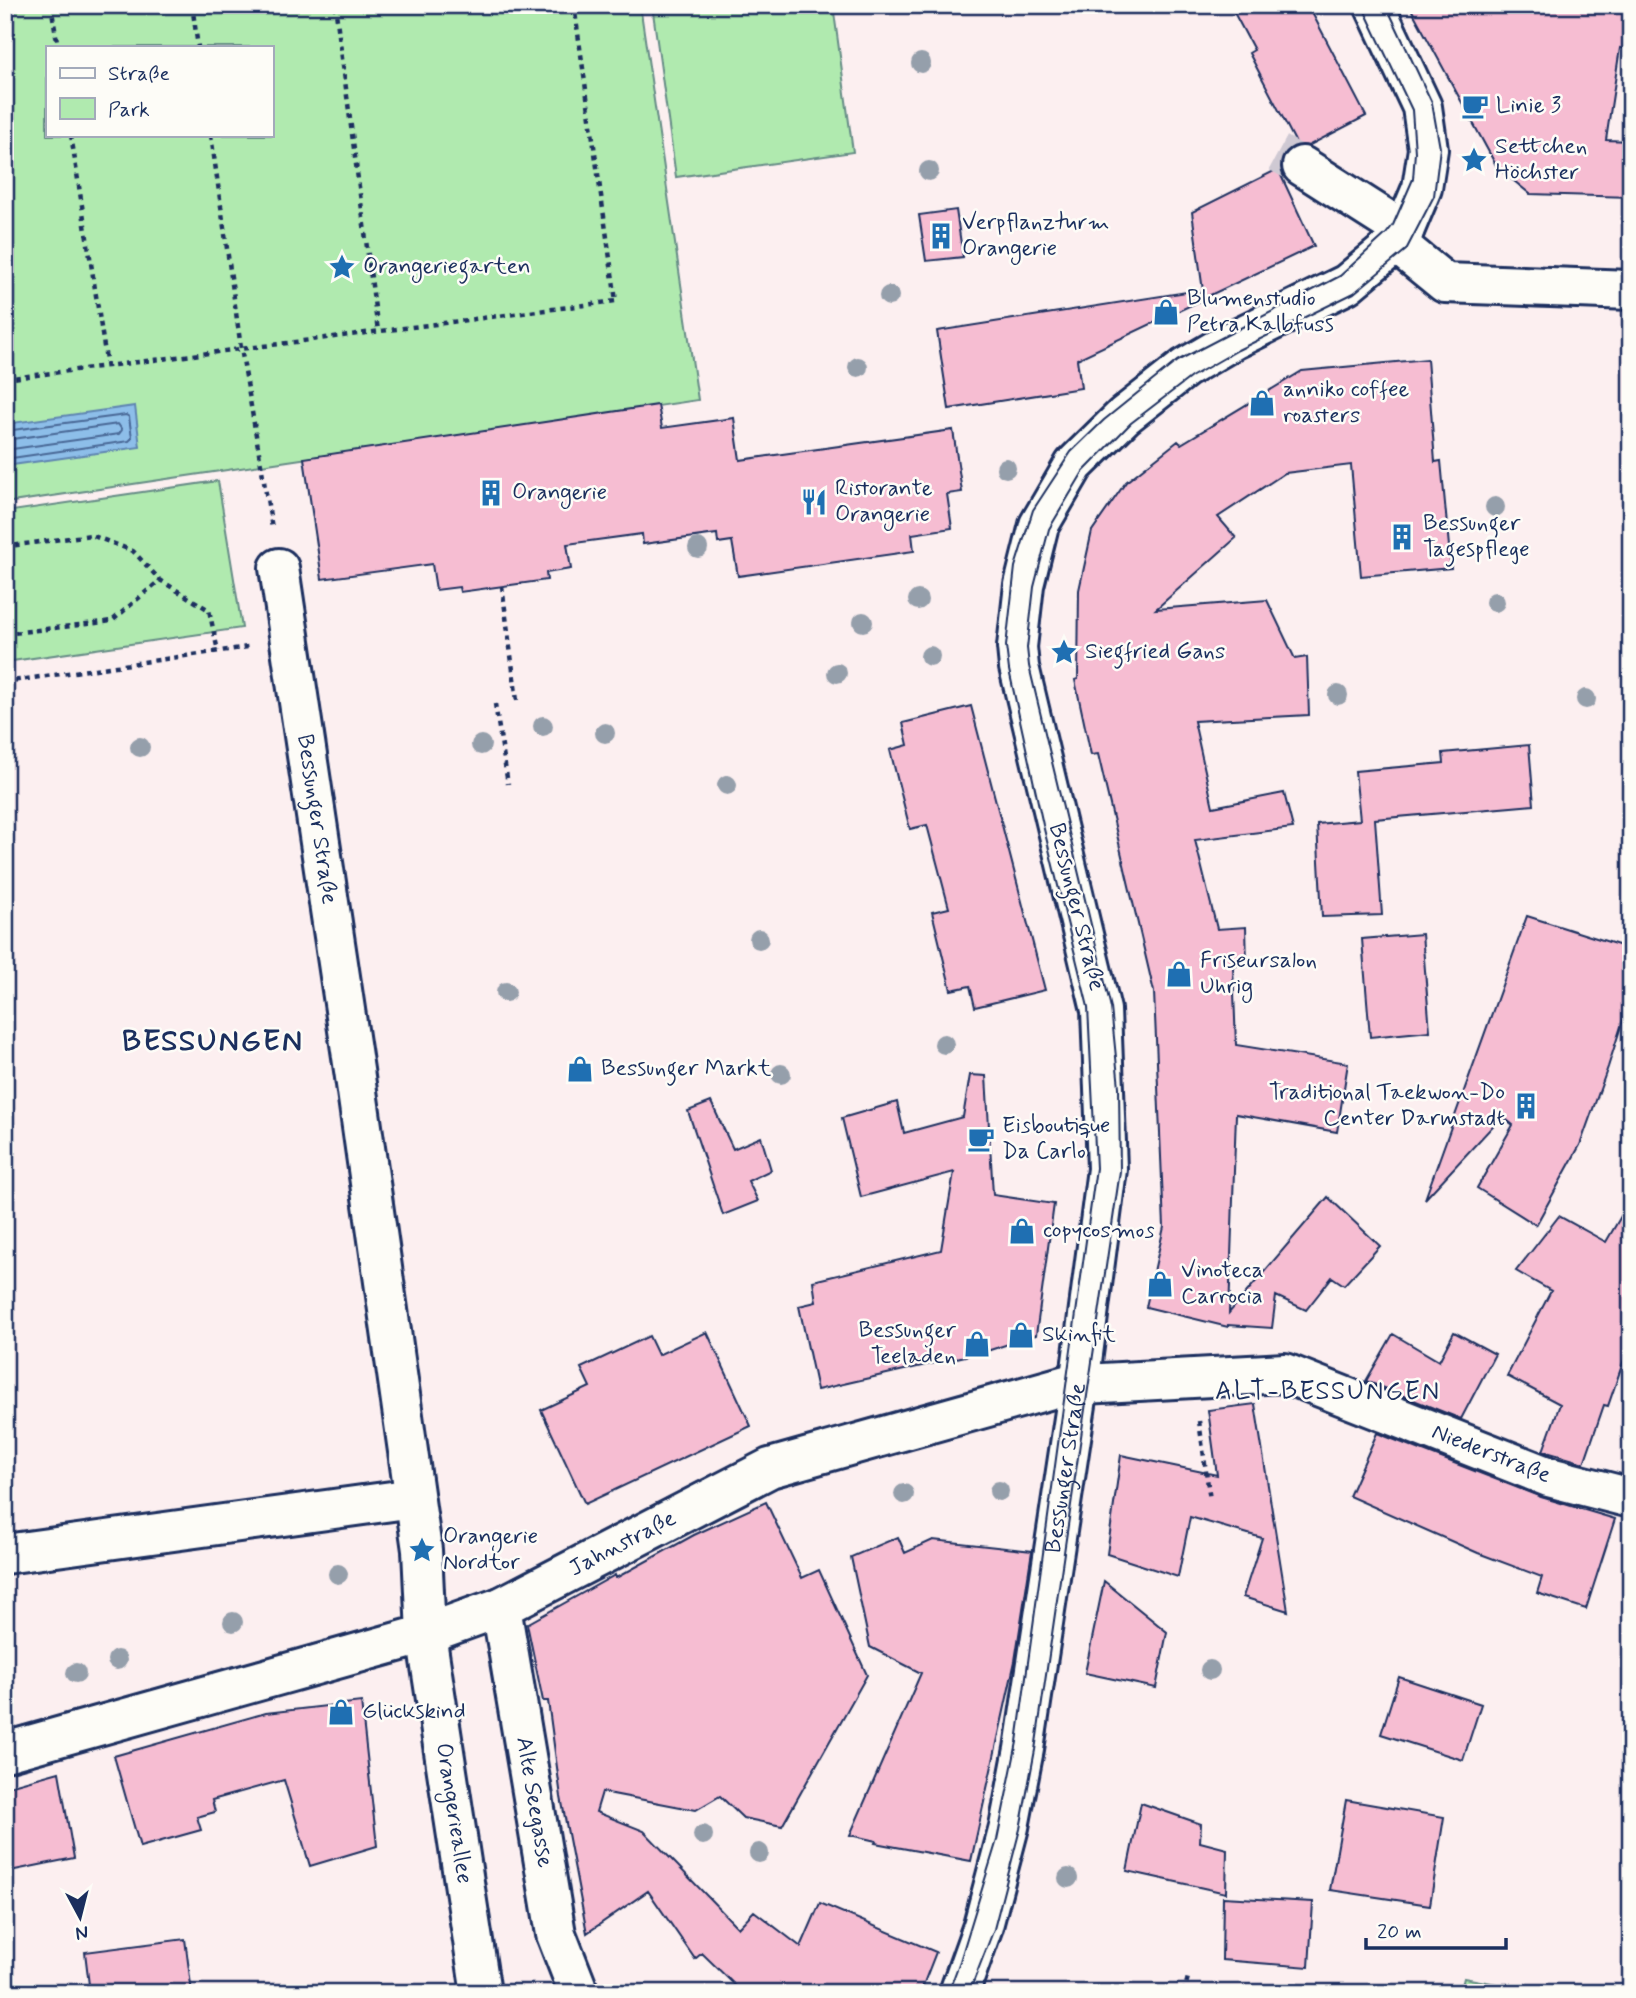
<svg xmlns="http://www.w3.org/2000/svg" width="1636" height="1998" font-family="Mynerve,sans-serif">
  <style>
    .green { fill: #b0eaaf; stroke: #668c86; stroke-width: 2; fill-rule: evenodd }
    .water { fill: #8dbee9; stroke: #5f85b1; stroke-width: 2 }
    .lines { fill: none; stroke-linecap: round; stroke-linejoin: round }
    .shore { stroke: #496896; stroke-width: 2 }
    .building { fill: #f6bdd2; stroke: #1b2f5e; stroke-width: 2 }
    .minor-tunnel { stroke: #cfc9d3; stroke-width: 38; stroke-dasharray: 38 19; stroke-linecap: butt }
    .minor-casing { stroke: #1b2f5e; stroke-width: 44 }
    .path { stroke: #1b2f5e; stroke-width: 4.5; stroke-dasharray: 5 5; stroke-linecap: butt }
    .minor { stroke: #fdfcf7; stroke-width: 38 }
    .tram { stroke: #1b2f5e; stroke-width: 2 }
    .tree { fill: #959fab }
    .labels { text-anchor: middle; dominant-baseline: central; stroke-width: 5; stroke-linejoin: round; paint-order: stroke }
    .poi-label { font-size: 23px; fill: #1b2f5e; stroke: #fdfcf7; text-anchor: start }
    .street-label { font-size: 23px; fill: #1b2f5e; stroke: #fdfcf7 }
    .quarter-label { font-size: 26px; letter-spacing: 2px; fill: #1b2f5e; stroke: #fdfcf7 }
    .district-label { font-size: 30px; font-weight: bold; letter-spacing: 2px; fill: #1b2f5e; stroke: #fdfcf7 }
  </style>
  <rect width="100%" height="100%" fill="#fceff0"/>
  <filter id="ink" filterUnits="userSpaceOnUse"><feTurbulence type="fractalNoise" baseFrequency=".0143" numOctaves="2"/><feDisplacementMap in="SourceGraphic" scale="14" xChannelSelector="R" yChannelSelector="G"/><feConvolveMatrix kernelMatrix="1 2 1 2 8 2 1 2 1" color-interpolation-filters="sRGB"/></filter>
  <g filter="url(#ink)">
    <path class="green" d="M5,5H640L698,400L5,503ZM47,47H271V135H47Z
      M652,5H833L853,152L676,177Z
      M218,481L242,628L5,662V512Z
      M1464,1978L1546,1993H1460Z"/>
    <path class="water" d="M135,406L140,447L5,466V424Z"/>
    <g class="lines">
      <path class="shore" d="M5,431L126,415L129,417L132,438L129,441L5,459
        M5,440L118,424L122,430L119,434L5,450"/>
    </g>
    <path class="building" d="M1230,5H1308L1366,116L1308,146L1297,145L1249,53L1254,50Z
      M1409,5H1631V50L1620,48L1606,140L1631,141V197L1530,194L1497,167Z
      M1278,169L1314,246L1204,298L1192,212Z
      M956,210L963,257L926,261L919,215Z
      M1199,290L1202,300L1077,359L1081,388L949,409L937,331Z
      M1427,359L1435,462L1441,461L1451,568L1361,576L1351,465L1285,473L1218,517L1236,538L1156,609L1267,600L1295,659L1307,657L1309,715L1194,721L1213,807L1284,793L1293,828L1195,840L1217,929L1246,927L1247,964L1233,966L1236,1045L1348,1063L1337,1132L1236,1114L1229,1313L1328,1197L1380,1246L1344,1285L1332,1277L1306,1310L1276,1296L1272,1328L1228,1325V1327L1146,1307L1164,1227L1154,992L1098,754L1091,755L1075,680L1078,679L1079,590L1092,531L1126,482L1178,441L1181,444L1302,371Z
      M658,405L662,428L734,418L740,460L953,430L962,492L947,494L952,528L912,534L914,551L738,576L732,541L718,543L717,534L643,544L642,534L567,544L571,569L546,573L547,580L460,592L459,587L436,590L432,564L322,579L304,458Z
      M971,706L1045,990L975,1007L970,986L951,990L932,912L949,908L927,825L910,829L890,750L908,745L903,723Z
      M1529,745L1534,805L1375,819L1382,915L1322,917L1317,824L1360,820L1355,771L1444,763L1443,753Z
      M1527,916L1631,949V995L1608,1067L1580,1145L1536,1225L1477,1188L1513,1125L1502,1116L1425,1199Z
      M1422,934L1430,1031L1370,1037L1362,939Z
      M970,1075L986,1076L993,1195L1054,1204L1036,1335L987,1351L817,1390L799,1306L816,1302L813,1281L941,1250L954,1172L861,1197L842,1118L897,1102L904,1133L963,1117Z
      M711,1102L733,1149L761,1137L771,1170L748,1181L758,1201L723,1215L688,1111Z
      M1631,1199V1339L1608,1406L1604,1405L1584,1463L1543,1451L1560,1404L1507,1376L1551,1291L1516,1271L1559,1216L1606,1242Z
      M707,1332L751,1426L585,1504L541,1410L590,1387L581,1368L649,1336L658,1355Z
      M1454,1332L1495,1354L1461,1419L1366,1381L1393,1334L1439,1361Z
      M1255,1404L1288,1611L1243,1597L1262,1538L1190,1517L1178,1577L1107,1554L1121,1455L1217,1475L1208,1410Z
      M1377,1433L1541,1497L1615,1519L1586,1609L1537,1593L1542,1577L1478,1553L1349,1496Z
      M766,1502L802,1578L819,1570L867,1675L782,1826L743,1818L720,1796L696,1810L602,1792L596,1812L644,1831L738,1928L754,1911L801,1947L820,1903L936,1952L920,1993H743L702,1953L695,1959L648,1891L587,1933L561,1797L548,1701H543L527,1624L615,1575L616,1578L694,1535Z
      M898,1537L905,1553L933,1540L1032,1551L1015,1661L971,1861L875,1843L876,1841L850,1835L921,1673L870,1647L851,1557Z
      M1104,1581L1167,1632L1156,1688L1085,1673Z
      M1399,1677L1481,1704L1463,1760L1381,1734Z
      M361,1702L377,1846L310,1866L284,1780L212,1800L215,1812L197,1817L201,1830L140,1847L114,1756L266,1713Z
      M59,1772L74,1858L5,1872V1787Z
      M1346,1800L1444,1817L1430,1905L1330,1890Z
      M1141,1803L1201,1824L1200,1842L1227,1849L1226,1893L1127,1871Z
      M1223,1897L1313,1902L1309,1967L1222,1960Z
      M185,1939L192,1993H90L85,1952Z"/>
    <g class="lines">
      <path class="minor-tunnel" d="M1278,153L1302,166"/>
      <g class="minor-casing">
        <g id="minor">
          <path d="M1302,166L1404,231"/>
          <path d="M1396,243L1445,283L1631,290"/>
          <path id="s1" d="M279,568L354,1070L422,1550L426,1634L481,1993"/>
          <path d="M5,1554L414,1498"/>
          <path id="s2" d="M501,1607L556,1934L579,1993"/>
          <path id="s3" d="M5,1752L426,1634L501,1607L770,1468L1066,1385L1285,1373L1549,1477L1631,1498"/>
          <path id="s4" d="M959,1993L983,1926L1009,1827L1024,1749L1079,1385L1107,1169L1101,1010L1019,667L1017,647L1024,585L1039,525L1074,465L1124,416L1185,368L1233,340L1347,284L1396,243L1404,231L1422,188L1428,149L1422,107L1374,5"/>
        </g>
      </g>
      <path class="path" d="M51,5L58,47
        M192,5L198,47
        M335,5L378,331
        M71,135L107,366
        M211,135L241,348L272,528
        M5,379L616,301L574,5
        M5,544L10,546L91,535L133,551L160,580
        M502,586L517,701
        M5,634L112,621L160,580L209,610L218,651
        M5,682L248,647
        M495,704L508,784
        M1199,1421L1210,1500
        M1184,1993L1188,1977"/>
      <use href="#minor" class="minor"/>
      <path class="tram" d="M948,1993L960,1961L997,1840L1017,1742L1096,1168L1088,1007L1043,825L1009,670L1006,646L1015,567L1033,510L1071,452L1104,420L1177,361L1340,276L1386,234L1393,225L1413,179L1415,152L1412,110L1362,5
        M969,1993L994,1929L1020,1829L1035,1750L1120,1171L1119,1087L1111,1008L1029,666L1027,648L1034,587L1049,529L1083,472L1131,423L1191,377L1238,350L1354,293L1406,250L1434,196L1440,148L1432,103L1386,5"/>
    </g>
    <g class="tree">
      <circle cx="921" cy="63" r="10"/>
      <circle cx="929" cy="171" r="10"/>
      <circle cx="889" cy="296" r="10"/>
      <circle cx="858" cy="367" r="10"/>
      <circle cx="1006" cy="468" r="10"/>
      <circle cx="1495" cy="507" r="10"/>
      <circle cx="698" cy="548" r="10"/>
      <circle cx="918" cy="600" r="10"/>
      <circle cx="1495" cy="602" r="10"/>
      <circle cx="863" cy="622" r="10"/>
      <circle cx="930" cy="656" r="10"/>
      <circle cx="837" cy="673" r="10"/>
      <circle cx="1338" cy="695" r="10"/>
      <circle cx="1586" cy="699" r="10"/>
      <circle cx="543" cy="726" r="10"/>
      <circle cx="605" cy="733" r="10"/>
      <circle cx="481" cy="745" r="10"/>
      <circle cx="140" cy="747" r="10"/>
      <circle cx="727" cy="785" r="10"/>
      <circle cx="759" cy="939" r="10"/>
      <circle cx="506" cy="992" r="10"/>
      <circle cx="944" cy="1044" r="10"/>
      <circle cx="781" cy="1074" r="10"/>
      <circle cx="999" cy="1491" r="10"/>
      <circle cx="904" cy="1494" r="10"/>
      <circle cx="338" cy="1574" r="10"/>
      <circle cx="233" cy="1622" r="10"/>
      <circle cx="117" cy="1660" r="10"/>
      <circle cx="1210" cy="1670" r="10"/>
      <circle cx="76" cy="1673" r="10"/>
      <circle cx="703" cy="1835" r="10"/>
      <circle cx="759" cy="1853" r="10"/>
      <circle cx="1068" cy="1878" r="10"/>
    </g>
  </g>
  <defs>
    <g id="cafe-bare" transform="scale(2.1)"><path d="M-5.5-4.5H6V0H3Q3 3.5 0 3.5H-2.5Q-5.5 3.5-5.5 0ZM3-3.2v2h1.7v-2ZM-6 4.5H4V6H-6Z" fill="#1f6fb2" stroke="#fdfcf7" stroke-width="2.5" paint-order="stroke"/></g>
    <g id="sight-bare" transform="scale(2.1)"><path d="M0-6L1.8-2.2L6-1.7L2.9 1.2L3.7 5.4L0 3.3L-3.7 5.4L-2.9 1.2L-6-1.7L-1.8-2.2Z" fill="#1f6fb2" stroke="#fdfcf7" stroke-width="2.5" paint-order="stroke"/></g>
    <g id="building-bare" transform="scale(2.1)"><path d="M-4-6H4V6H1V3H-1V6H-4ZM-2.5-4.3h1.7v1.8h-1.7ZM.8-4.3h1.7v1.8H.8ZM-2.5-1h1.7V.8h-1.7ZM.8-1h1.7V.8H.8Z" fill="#1f6fb2" stroke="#fdfcf7" stroke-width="2.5" paint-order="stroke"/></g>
    <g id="shop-bare" transform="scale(2.1)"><path d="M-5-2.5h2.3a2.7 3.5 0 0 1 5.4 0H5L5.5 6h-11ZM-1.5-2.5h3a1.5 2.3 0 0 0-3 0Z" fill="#1f6fb2" stroke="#fdfcf7" stroke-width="2.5" paint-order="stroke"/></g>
    <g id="restaurant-bare" transform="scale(2.1)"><path d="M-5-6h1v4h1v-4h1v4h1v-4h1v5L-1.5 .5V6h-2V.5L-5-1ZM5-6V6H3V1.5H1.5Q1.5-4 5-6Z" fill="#1f6fb2" stroke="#fdfcf7" stroke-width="2.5" paint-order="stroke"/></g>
  </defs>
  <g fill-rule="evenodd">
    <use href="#cafe-bare" x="1475" y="106"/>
    <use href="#sight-bare" x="1474" y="160"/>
    <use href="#building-bare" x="941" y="236"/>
    <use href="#sight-bare" x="342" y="267"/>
    <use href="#shop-bare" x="1166" y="312"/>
    <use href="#shop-bare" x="1262" y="403"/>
    <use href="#building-bare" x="491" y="493"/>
    <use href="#restaurant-bare" x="814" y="502"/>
    <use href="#building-bare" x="1402" y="537"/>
    <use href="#sight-bare" x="1064" y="652"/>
    <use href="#shop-bare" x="1179" y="974"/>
    <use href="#shop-bare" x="580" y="1069"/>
    <use href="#building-bare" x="1526" y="1106"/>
    <use href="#cafe-bare" x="981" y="1139"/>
    <use href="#shop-bare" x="1022" y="1231"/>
    <use href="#shop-bare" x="1160" y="1284"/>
    <use href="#shop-bare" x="1021" y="1335"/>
    <use href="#shop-bare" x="977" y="1344"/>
    <use href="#sight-bare" x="422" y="1550"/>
    <use href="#shop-bare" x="341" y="1712"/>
  </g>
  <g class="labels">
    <g class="poi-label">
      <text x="1496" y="106">Linie 3</text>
      <text x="1495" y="147">Settchen<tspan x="1495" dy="26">Höchster</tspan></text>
      <text x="962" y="223">Verpflanzturm<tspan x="962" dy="26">Orangerie</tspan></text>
      <text x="363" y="267">Orangeriegarten</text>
      <text x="1187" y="299">Blumenstudio<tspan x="1187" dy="26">Petra Kalbfuss</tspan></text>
      <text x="1283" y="390">anniko coffee<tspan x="1283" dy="26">roasters</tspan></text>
      <text x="835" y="489">Ristorante<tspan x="835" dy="26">Orangerie</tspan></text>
      <text x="512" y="493">Orangerie</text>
      <text x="1423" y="524">Bessunger<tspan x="1423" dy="26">Tagespflege</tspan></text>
      <text x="1085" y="652">Siegfried Gans</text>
      <text x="1200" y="961">Friseursalon<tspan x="1200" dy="26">Uhrig</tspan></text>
      <text x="601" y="1069">Bessunger Markt</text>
      <text x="1505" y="1093" text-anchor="end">Traditional Taekwon-Do<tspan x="1505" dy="26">Center Darmstadt</tspan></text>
      <text x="1002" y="1126">Eisboutique<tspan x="1002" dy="26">Da Carlo</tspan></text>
      <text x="1043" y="1231">copycosmos</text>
      <text x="1181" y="1271">Vinoteca<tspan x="1181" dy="26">Carrocia</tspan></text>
      <text x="956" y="1331" text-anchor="end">Bessunger<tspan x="956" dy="26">Teeladen</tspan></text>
      <text x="1042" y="1335">Skinfit</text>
      <text x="443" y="1537">Orangerie<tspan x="443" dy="26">Nordtor</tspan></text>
      <text x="362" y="1712">Glückskind</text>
    </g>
    <g class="street-label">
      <text stroke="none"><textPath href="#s1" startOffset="254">Bessunger Straße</textPath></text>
      <text transform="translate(1076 907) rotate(76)">Bessunger Straße</text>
      <text stroke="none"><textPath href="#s3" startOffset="1568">Niederstraße</textPath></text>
      <text stroke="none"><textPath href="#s4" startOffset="537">Bessunger Straße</textPath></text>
      <text stroke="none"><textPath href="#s3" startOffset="654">Jahnstraße</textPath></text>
      <text stroke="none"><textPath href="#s2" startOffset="198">Alte Seegasse</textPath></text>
      <text stroke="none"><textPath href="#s1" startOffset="1258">Orangerieallee</textPath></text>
    </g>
    <g class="quarter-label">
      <text x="1328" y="1392">ALT-BESSUNGEN</text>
    </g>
    <g class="district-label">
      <text x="213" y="1041">BESSUNGEN</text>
    </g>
  </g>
  <rect width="1636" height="1998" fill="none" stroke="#fdfcf7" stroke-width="28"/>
  <rect x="14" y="14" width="1608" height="1970" fill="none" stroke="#1b2f5e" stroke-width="2.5" filter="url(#ink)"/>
  <rect x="46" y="46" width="228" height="91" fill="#fdfcf7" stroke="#a3aaba" stroke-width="2"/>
  <rect x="60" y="68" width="35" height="10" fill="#fdfcf7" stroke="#a3aaba" stroke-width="2"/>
  <text x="108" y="80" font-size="21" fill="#1b2f5e">Straße</text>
  <rect x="60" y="98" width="35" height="21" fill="#b0eaaf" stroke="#a3aaba" stroke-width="2"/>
  <text x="108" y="116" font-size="21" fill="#1b2f5e">Park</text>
  <g transform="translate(80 1917) rotate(173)" stroke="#fdfcf7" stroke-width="5" paint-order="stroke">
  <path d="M0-5L12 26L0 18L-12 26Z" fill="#1b2f5e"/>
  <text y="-10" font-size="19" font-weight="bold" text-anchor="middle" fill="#1b2f5e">N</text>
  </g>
  <path d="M1366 1938v10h140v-10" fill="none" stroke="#1b2f5e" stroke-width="3.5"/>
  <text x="1377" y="1938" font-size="21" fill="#1b2f5e" stroke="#fdfcf7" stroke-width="5" paint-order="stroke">20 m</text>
</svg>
